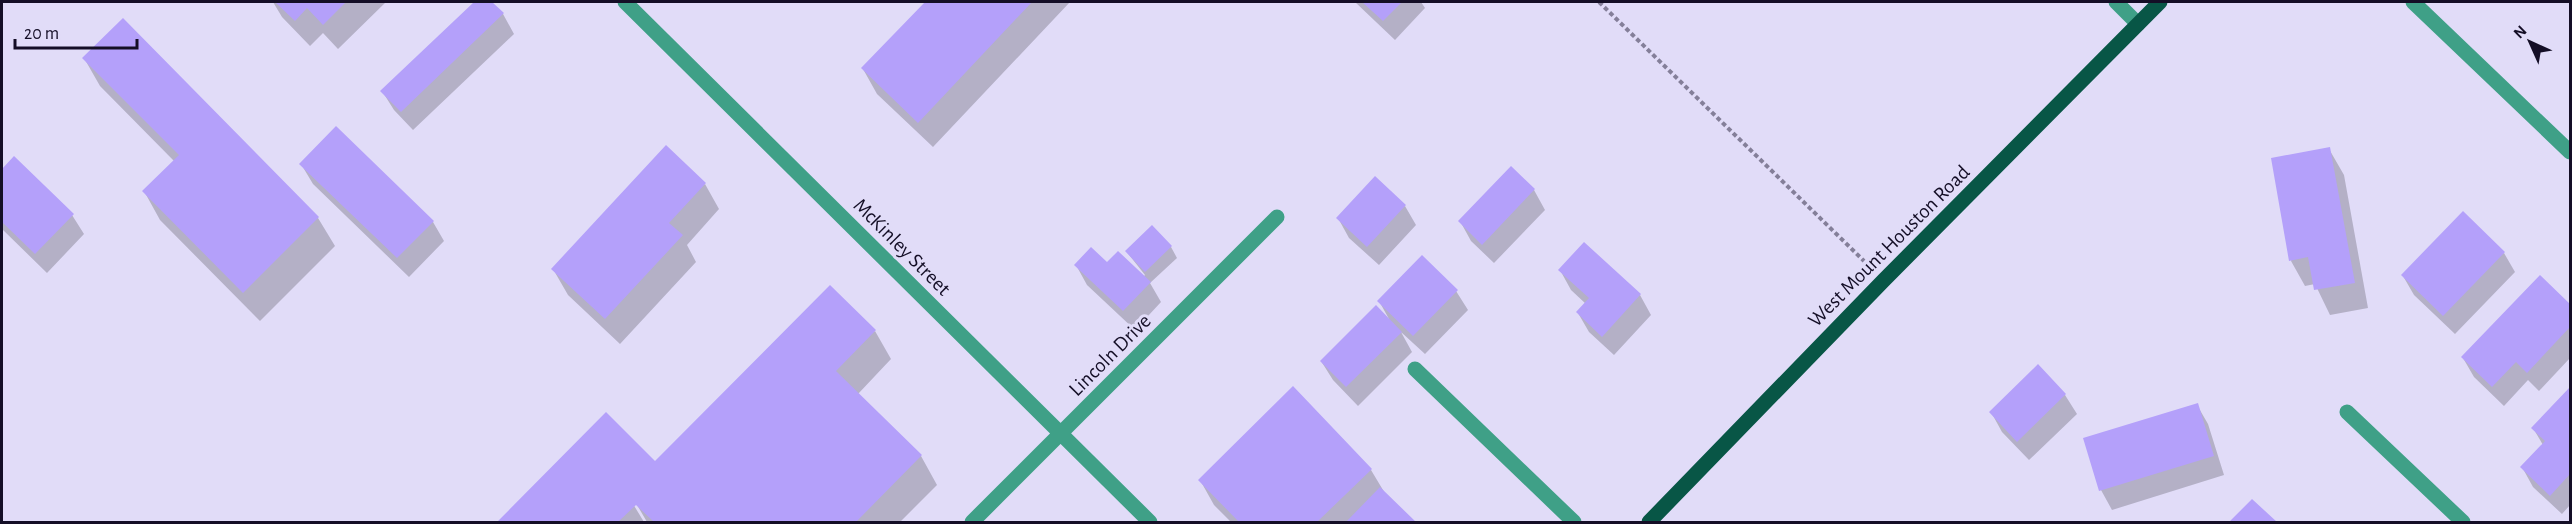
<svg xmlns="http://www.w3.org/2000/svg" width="2572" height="524" font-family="'Alegreya Sans',sans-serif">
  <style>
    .shadow { fill: #0003 }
    .building { fill: #b4a0fa }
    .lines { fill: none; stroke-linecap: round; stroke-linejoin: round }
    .path { stroke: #847f99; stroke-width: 4; stroke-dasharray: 4.5 3; stroke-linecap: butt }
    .service { stroke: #3fa087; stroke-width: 15 }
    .minor { stroke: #3fa087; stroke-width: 15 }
    .primary { stroke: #085646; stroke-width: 15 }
    .labels { text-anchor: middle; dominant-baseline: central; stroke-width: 6; stroke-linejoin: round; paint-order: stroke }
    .street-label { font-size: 21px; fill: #140e26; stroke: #e1dcf8 }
  </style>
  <rect width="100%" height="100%" fill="#e1dcf8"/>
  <path class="shadow" d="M273,2H386L338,49L323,33L310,46L282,17Z
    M476,2H490L503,14L514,34L413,130L394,110L382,91Z
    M927,2H1070L933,147L877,94L863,69Z
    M1355,2H1421L1425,8L1395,40Z
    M84,58L318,218L335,246L260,321L160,220L144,191L174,161L100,86Z
    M2329,149L2344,175L2368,308L2330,315L2315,284L2305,286L2291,261Z
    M14,158L72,215L84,234L47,273L2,229V171Z
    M301,164L433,222L444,241L409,277L313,184Z
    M1511,168L1534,190L1545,210L1494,263L1471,241L1460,221Z
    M705,184L719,209L687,245L696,262L620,344L568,295L553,269Z
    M1405,206L1416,225L1379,265L1349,238L1338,218Z
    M1152,227L1171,247L1177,258L1150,283L1161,302L1135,330L1087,285L1076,265L1107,264L1143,277L1145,275L1126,251Z
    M2504,253L2515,272L2455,334L2414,295L2403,276Z
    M1560,270L1640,295L1651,315L1614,355L1589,332L1578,313L1586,304L1571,290Z
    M2540,277L2570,306V358L2539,391L2528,380L2504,406L2474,377L2463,358Z
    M1456,291L1468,310L1425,354L1401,332L1412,352L1358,406L1333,380L1321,361L1389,319L1379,301Z
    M875,331L891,359L858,394L921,456L937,485L900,522H647L633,498L630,499L644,522H499L606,415L655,463Z
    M2038,366L2065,395L2077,414L2029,460L2002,432L1991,412Z
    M2570,390V505L2562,514L2533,487L2522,467L2543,445L2533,428Z
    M2197,405L2208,424L2224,475L2112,510L2101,490Z
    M1371,470L1386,495L1414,522H1231L1214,505L1200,480Z
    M2252,501L2275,522H2231Z"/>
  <path class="building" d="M275,2H346L323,25L307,8L295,21Z
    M474,2H492L504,13L401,112L380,91Z
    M925,2H1032L918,123L861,68Z
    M1362,2H1402L1383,21Z
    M123,18L319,217L243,293L142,191L179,155L82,58Z
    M336,126L434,221L397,258L299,164Z
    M666,145L706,183L669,223L683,235L605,319L551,269Z
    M2330,147L2355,283L2314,290L2308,257L2289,261L2271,158Z
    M14,156L74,214L35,254L2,222V169Z
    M1511,166L1535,189L1482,245L1458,221Z
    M1375,176L1406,205L1367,247L1336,218Z
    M2463,211L2505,252L2443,316L2401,275Z
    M1152,225L1172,246L1145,272L1125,251Z
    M1584,242L1641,294L1602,337L1576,312L1589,298L1558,270Z
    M1091,247L1107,262L1118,251L1151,282L1123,311L1074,265Z
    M1422,255L1458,290L1413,336L1377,301Z
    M2540,275L2570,304V327L2527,373L2516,362L2492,387L2461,357Z
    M830,285L876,330L836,371L922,455L856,522H654L636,505L618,522H497L606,412L655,461Z
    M1376,305L1402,332L1346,387L1320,361Z
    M2038,364L2066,394L2017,442L1989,412Z
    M1293,386L1372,469L1317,522H1239L1198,480Z
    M2570,387V474L2550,496L2520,467L2545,441L2531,428Z
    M2198,403L2214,456L2099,491L2083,438Z
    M1380,487L1416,522H1346Z
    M2252,499L2277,522H2229Z"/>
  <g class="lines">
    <path class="path" d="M1599,2L1864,261"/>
    <path class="service" d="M2116,2L2138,24
      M1415,369L1574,522"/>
    <path class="minor" d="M625,2L1150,522
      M2413,2L2570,152
      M2347,412L2463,522
      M972,522L1277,217"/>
    <path class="primary" d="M1649,522L1884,280L2160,2"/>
  </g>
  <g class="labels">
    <g class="street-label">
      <text transform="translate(1889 246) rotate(-45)">West Mount Houston Road</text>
      <text transform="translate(902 247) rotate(45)">McKinley Street</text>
      <text transform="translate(1110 355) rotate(-45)">Lincoln Drive</text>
    </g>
  </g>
  <rect width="2572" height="524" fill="none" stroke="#140e26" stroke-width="6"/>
  <g transform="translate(2530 42) rotate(315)" stroke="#e1dcf8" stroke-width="4.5" paint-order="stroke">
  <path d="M0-4.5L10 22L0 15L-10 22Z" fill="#140e26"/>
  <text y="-9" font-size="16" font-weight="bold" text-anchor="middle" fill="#140e26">N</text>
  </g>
  <path d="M15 39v9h122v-9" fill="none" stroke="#140e26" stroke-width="3"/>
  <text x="24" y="39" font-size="18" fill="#140e26" stroke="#e1dcf8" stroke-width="4.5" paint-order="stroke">20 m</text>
</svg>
